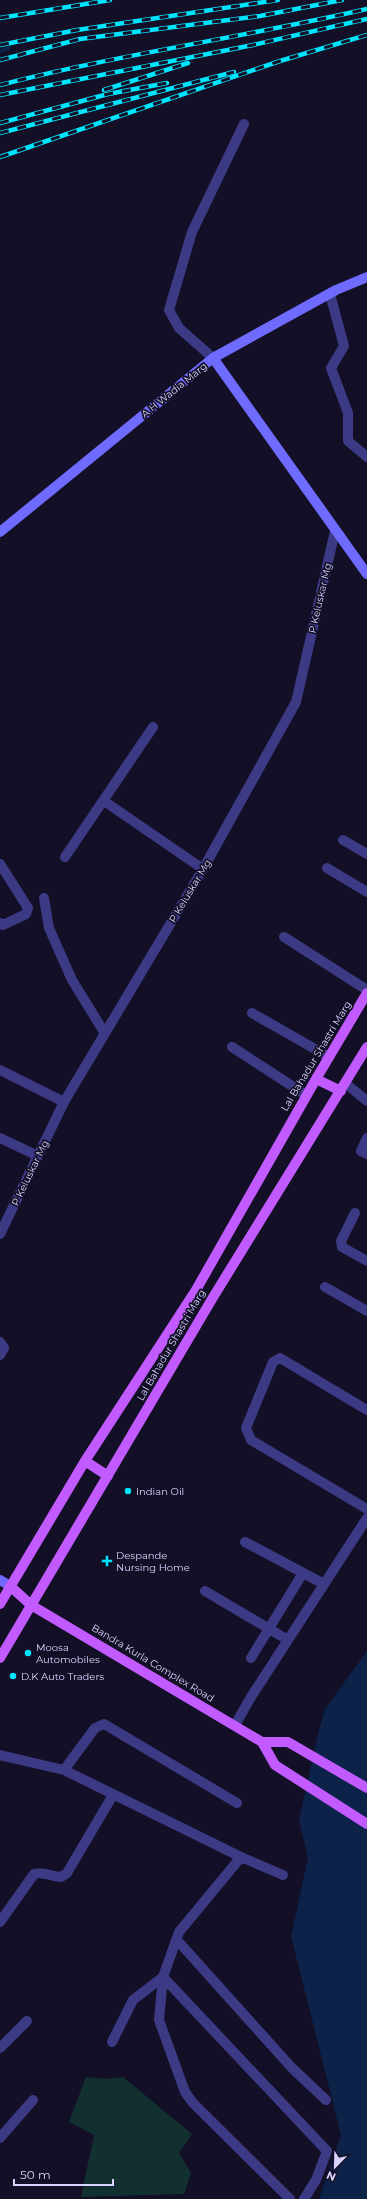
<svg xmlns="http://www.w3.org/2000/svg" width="367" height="2199" font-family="Montserrat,sans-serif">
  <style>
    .green { fill: #12302f }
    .water { fill: #0c2248 }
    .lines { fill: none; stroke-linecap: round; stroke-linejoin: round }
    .stream { stroke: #0c2248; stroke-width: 4 }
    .street { stroke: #3d3a85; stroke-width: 10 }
    .secondary { stroke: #6f6bff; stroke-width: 10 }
    .primary { stroke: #c25bff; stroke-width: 10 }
    .rail-casing { stroke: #00e5ff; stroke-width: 4.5 }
    .rail { stroke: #130f26; stroke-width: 3; stroke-dasharray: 9; stroke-linecap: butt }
    .poi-dot { fill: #00e5ff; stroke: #130f26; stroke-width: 1.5 }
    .labels { text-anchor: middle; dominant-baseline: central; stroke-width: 3.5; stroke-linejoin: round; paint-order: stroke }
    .street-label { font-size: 10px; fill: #d9d4ff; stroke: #130f26 }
    .poi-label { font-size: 10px; fill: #d9d4ff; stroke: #130f26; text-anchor: start }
  </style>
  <rect width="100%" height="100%" fill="#130f26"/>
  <path class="green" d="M86,2077L107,2079L123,2077L192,2134L179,2153L191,2173L184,2194L81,2197L94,2135L69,2122Z"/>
  <path class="water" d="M367,1651V2199H319L341,2135L291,1936L308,1858L299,1820L319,1730L325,1709Z"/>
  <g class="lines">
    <path class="stream" d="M0,51L9,48"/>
    <path class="street" d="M330,294L344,346L331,368L348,413V441L367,457
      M213,358L179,328L169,310L192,232L244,124
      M104,801L203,869
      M343,840L367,854
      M65,857L153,727
      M0,864L28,908L26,914L3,925L0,923
      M327,868L367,892
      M44,898L49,928L72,980L104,1032
      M284,937L367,990
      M252,1013L329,1057
      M232,1047L306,1095
      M0,1070L64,1102
      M345,1083L367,1101
      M0,1138L38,1156
      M367,1138L361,1151L367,1154
      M355,1213L341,1241L342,1247L367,1261
      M0,1234L64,1102L203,869L296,702L335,531
      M325,1287L367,1311
      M0,1342L4,1348L0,1355
      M367,1410L280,1358L273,1362L246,1428L251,1440L367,1509
      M245,1542L324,1584
      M205,1591L288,1640
      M251,1658L303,1573
      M235,1725L251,1697L367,1518
      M0,1755L64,1770L241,1857L283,1875
      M64,1770L95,1728L104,1724L237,1803
      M0,1922L34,1874C45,1871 51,1877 61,1877L67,1873L113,1795
      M177,1940L292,2068L326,2100
      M163,1977L327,2151L316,2180L304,2199
      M163,1977L159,2020L185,2092L193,2103L290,2199
      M112,2042L133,2000L163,1977L179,1932L241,1857
      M0,2048L27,2021
      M0,2138L33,2100"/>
    <path class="secondary" d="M213,358L367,574
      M0,532L213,358L336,290L367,277
      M0,1580L10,1586"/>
    <path class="primary" d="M316,1079L341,1091
      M85,1461L108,1476
      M10,1586L31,1605L262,1742L275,1765L367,1824
      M0,1604L85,1461L196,1290L316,1079L367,993
      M0,1658L212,1299L367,1047
      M262,1742H288L367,1788"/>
    <g class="rail-casing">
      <path id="rail" d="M0,18L110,0
        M0,45L77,30L278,0
        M0,60L80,39L260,16L342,0
        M0,85C121,54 245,37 367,9
        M104,90L188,63
        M0,95L253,45L367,19
        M0,123L108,94L167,83
        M0,133L234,72
        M0,157L280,61L367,35"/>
    </g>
    <use href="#rail" class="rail"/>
  </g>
  <g class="poi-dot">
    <circle cx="128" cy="1491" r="4"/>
    <path d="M105 1555h4v4h4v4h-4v4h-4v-4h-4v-4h4z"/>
    <circle cx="28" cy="1653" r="4"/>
    <circle cx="13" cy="1676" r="4"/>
  </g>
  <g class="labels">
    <g class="street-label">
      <text transform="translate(174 390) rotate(-39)">A H Wadia Marg</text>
      <text transform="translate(320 598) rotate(-77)">P Keluskar Mg</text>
      <text transform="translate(190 891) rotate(-59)">P Keluskar Mg</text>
      <text transform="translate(316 1056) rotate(-59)">Lal Bahadur Shastri Marg</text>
      <text transform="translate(30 1173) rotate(-64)">P Keluskar Mg</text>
      <text transform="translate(171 1345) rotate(-60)">Lal Bahadur Shastri Marg</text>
      <text transform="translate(153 1663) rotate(31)">Bandra Kurla Complex Road</text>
    </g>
    <g class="poi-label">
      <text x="136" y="1491">Indian Oil</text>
      <text x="116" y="1555">Despande<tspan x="116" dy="12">Nursing Home</tspan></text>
      <text x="36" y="1647">Moosa<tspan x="36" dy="12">Automobiles</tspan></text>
      <text x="21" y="1676">D.K Auto Traders</text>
    </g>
  </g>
  <g transform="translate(335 2167) rotate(203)" stroke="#130f26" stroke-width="3" paint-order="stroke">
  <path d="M0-3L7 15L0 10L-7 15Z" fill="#d9d4ff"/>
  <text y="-6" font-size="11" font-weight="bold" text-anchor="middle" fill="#d9d4ff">N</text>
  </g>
  <path d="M14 2179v6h99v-6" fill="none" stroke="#d9d4ff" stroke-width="2"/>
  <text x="20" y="2179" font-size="12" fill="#d9d4ff" stroke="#130f26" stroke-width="3" paint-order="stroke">50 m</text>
</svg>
